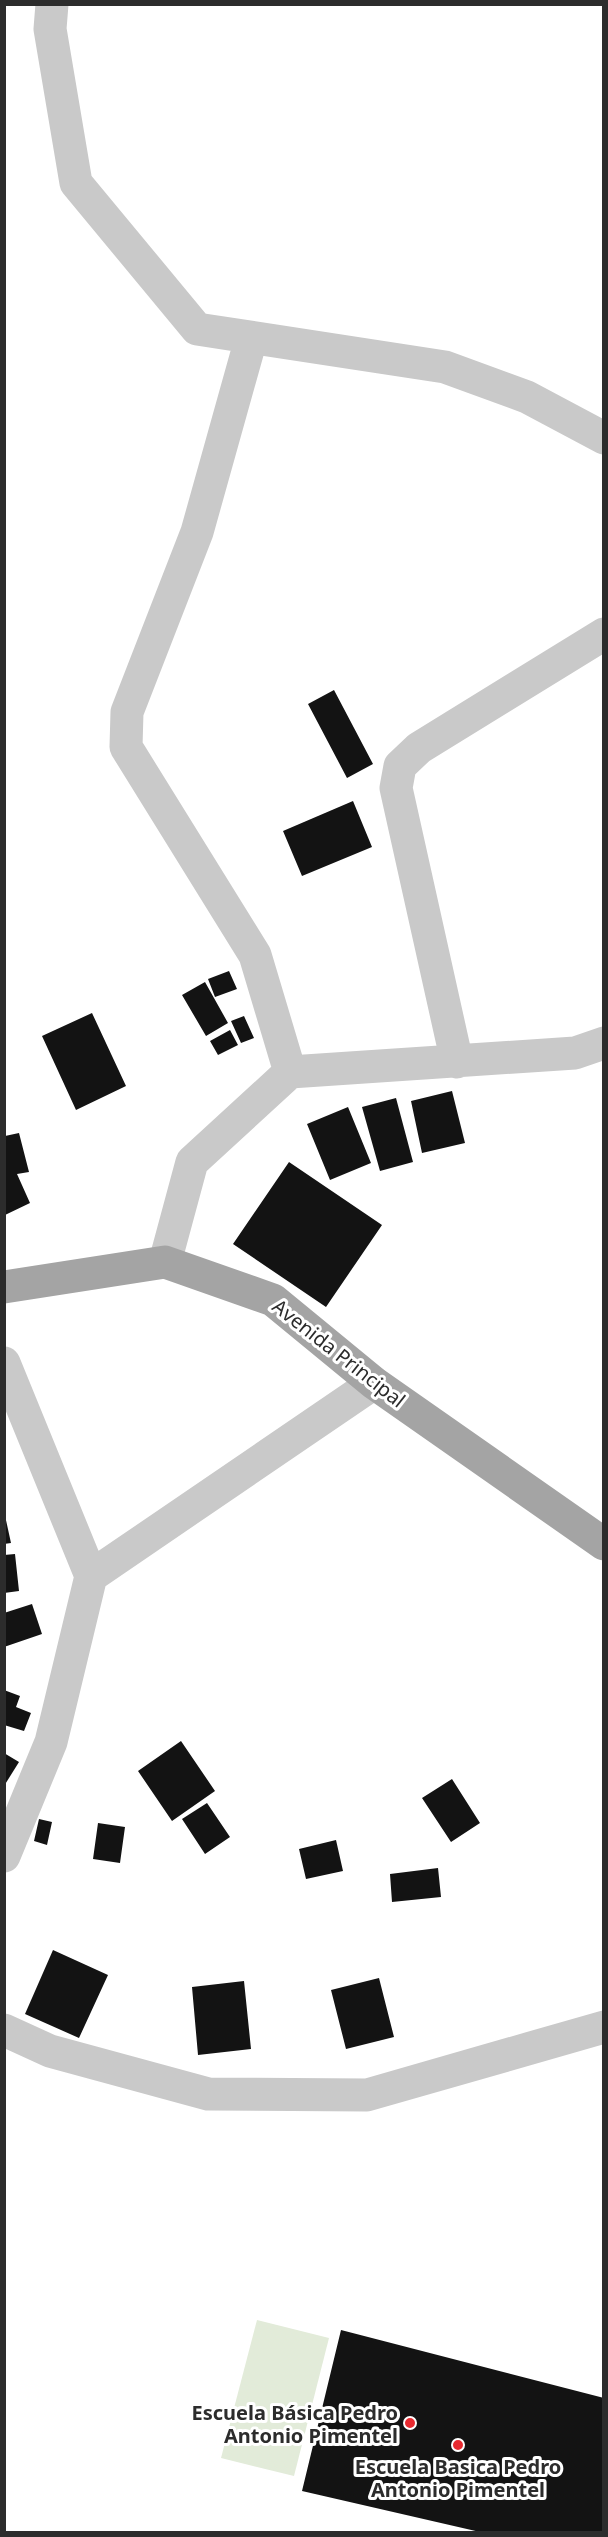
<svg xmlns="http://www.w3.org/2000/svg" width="608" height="2537" font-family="'Noto Sans',sans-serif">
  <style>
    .green { fill: #e2ebd9 }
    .building { fill: #131313 }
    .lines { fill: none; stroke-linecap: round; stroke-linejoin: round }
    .minor { stroke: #c9c9c9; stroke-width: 33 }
    .major { stroke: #a4a4a4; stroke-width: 33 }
    .poi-dot { fill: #e82a30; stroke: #fff; stroke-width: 2 }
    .labels { text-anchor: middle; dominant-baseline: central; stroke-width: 6; stroke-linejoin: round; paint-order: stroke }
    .street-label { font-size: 20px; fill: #2c2c2c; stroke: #fff }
    .poi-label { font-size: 20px; font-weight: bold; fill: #2c2c2c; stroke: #fff; text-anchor: end }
  </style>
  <rect width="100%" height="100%" fill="#fff"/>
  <path class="green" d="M257,2320L329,2338L294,2476L221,2458Z"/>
  <path class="building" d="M334,690L373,764L347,778L308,704Z
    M353,801L372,847L302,876L283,831Z
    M229,971L237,989L215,997L208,979Z
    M205,982L228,1023L206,1036L182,995Z
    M92,1013L126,1086L76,1110L42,1036Z
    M244,1016L254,1038L241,1043L231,1021Z
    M230,1030L238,1045L218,1055L210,1041Z
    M452,1091L465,1143L422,1153L411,1101Z
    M396,1098L413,1162L380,1171L362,1107Z
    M348,1107L371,1163L330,1180L307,1124Z
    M19,1133L29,1172L17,1174L30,1203L5,1215V1136Z
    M289,1162L382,1225L326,1307L233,1244Z
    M4,1511L11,1543L4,1544Z
    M15,1554L19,1591L4,1593V1555Z
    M32,1604L42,1634L4,1647V1613Z
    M4,1690L20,1696L16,1707L31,1713L24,1731L4,1725Z
    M181,1741L215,1791L172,1821L138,1771Z
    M4,1753L19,1762L4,1786Z
    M452,1779L480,1823L451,1842L422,1798Z
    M207,1803L230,1837L205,1854L182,1819Z
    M39,1819L52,1822L47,1845L34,1841Z
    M98,1823L125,1827L120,1863L93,1859Z
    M336,1840L343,1871L306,1879L299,1849Z
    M438,1868L441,1897L392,1902L390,1874Z
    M53,1950L108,1975L79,2038L25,2014Z
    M379,1978L394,2037L346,2049L331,1990Z
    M244,1981L251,2049L198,2055L192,1987Z
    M341,2330L604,2398V2532H480L302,2491Z"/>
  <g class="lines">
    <path class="minor" d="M52,4L50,29L76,183L197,329L445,367L527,397L604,438
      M251,339L197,532L127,712L126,747L255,955L290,1072
      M457,1062L396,788L400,766L419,748L604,634
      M165,1262L192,1162L290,1072L575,1053L604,1043
      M4,1363L91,1576L51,1742L4,1856
      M91,1576L374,1383
      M4,2030L50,2051L208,2094L367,2095L604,2027"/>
    <path class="major" d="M4,1287L165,1262L273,1300L374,1383L604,1544"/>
  </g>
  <g class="poi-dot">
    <circle cx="410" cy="2423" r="6"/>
    <circle cx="458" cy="2445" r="6"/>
  </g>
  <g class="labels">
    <g class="street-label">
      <text transform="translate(339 1353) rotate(38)">Avenida Principal</text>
    </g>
    <g class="poi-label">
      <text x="398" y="2412">Escuela Básica Pedro<tspan x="398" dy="23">Antonio Pimentel</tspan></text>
      <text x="458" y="2466" text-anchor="middle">Escuela Basica Pedro<tspan x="458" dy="23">Antonio Pimentel</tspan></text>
    </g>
  </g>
  <rect width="608" height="2537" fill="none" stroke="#2c2c2c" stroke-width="12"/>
</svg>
